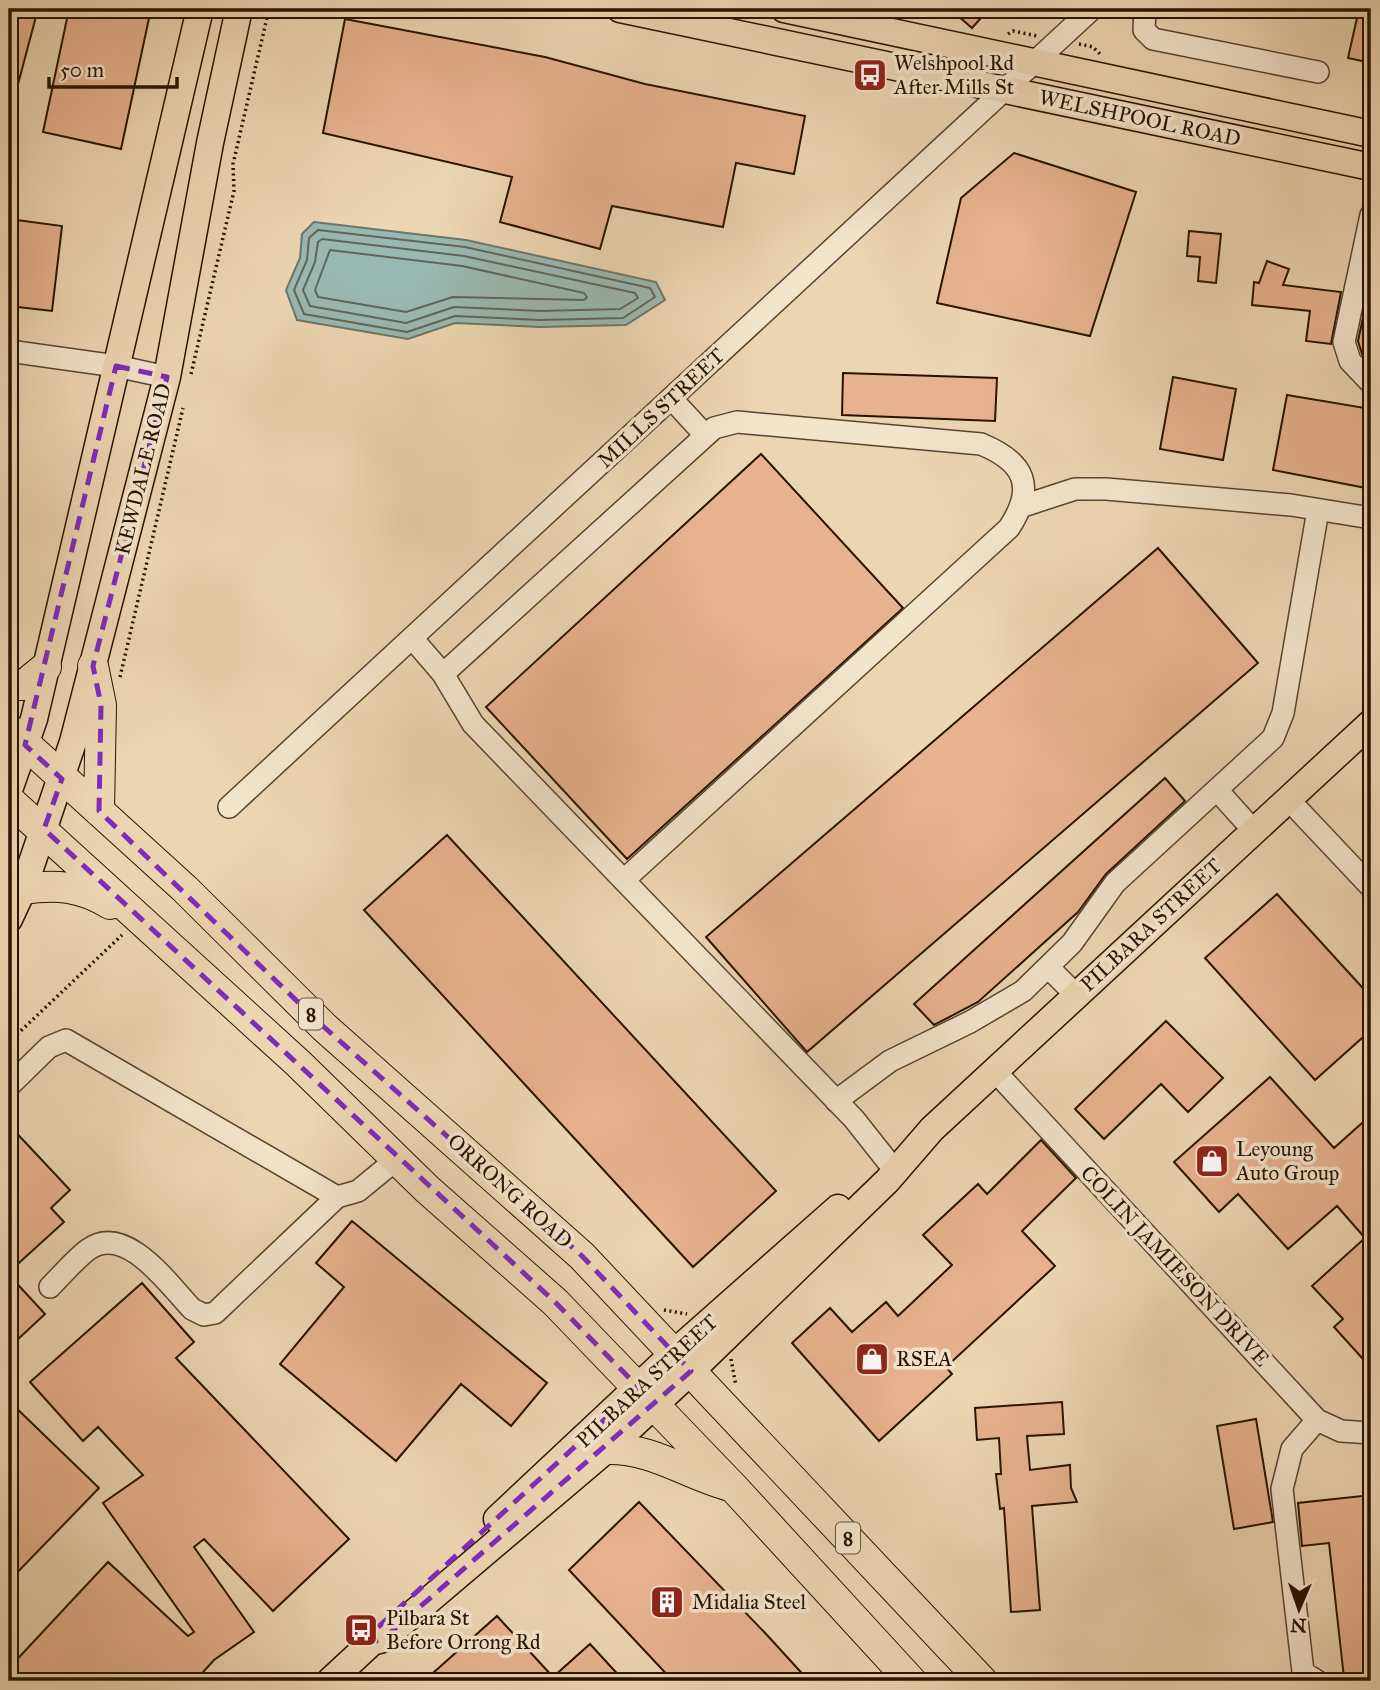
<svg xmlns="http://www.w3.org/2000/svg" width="1380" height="1690" font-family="'IM FELL Great Primer',serif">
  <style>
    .water { fill: #99b8b1; stroke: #6c766b; stroke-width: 2 }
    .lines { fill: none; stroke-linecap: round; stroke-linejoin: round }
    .shore { stroke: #606659; stroke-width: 2 }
    .building { fill: #e7b28f; stroke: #281301; stroke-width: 2 }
    .minor-casing { stroke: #59442d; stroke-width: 24 }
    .major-casing { stroke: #281301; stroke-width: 29 }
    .highway-casing { stroke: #281301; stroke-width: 32 }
    .path { stroke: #281301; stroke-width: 3.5; stroke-dasharray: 2 3.5; stroke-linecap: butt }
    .minor { stroke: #f3e4cc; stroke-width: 21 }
    .major { stroke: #ecd5b1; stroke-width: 26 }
    .highway { stroke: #ecd5b1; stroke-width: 30 }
    .marked { fill: none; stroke: #7b2cbf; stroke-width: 5; stroke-dasharray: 14 9; stroke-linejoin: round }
    .labels { text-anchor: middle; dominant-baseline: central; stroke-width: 7; stroke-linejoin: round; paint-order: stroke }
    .shield { fill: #f3e4cc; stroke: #65523e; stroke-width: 2 }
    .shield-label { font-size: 19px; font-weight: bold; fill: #281301 }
    .poi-label { font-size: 21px; fill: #281301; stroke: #f3e4cc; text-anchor: start }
    .street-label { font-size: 21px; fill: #281301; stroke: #f3e4cc }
  </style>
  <rect width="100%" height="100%" fill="#ecd5b1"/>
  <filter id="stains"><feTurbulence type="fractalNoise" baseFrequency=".00286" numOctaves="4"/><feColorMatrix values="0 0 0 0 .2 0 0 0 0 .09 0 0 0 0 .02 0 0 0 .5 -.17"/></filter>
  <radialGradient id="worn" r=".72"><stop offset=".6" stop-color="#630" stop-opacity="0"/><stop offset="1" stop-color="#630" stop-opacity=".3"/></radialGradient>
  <path class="water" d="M314,222L466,240L656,282L665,300L626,325L540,327L455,323L408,339L297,320L286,290L300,258L302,234Z"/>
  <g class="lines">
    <path class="shore" d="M318,230L465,247L650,288L655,297L623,318L540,320L455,316L407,332L304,314L294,290L307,260L309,238Z
      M322,239L464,256L635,293L638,298L620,309L540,311L454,307L406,323L310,306L303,290L315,262L318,242Z
      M330,250L462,266L584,293L587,297L584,300L453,297L406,312L318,297L315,290Z"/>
  </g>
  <path class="building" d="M9,9H38L13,103L9,102Z
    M69,9H151L121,149L43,132Z
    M950,9H989L972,28Z
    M1359,9H1371V63L1348,58Z
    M345,19L545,57L645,84L805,116L794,174L736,163L723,227L612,206L600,249L500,222L512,177L323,133Z
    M1014,153L1136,192L1090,336L937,303L961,198Z
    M9,219L62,226L52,311L9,306Z
    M1189,231L1221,234L1216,283L1198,281L1200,257L1187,256Z
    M1267,261L1289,269L1283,285L1341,292L1331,344L1306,341L1310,311L1252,305L1254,282L1259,283Z
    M1368,294L1371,295V364L1362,354L1358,341Z
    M843,373L997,378L995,421L842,415Z
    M1173,377L1236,389L1223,460L1160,449Z
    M1287,395L1371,409V489L1273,470Z
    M761,454L903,608L627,859L486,707Z
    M1158,548L1258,663L807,1052L706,937Z
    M1165,778L1185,801L1106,874L1078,912L978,1002L934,1025L914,1004Z
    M447,835L776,1191L693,1267L364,910Z
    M1277,894L1371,997V1030L1315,1080L1205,958Z
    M1166,1021L1223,1078L1188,1112L1161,1084L1104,1139L1075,1109Z
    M1270,1077L1334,1148L1371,1115V1368L1334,1327L1343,1319L1312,1286L1365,1238L1337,1206L1288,1249L1238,1194L1219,1212L1174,1162Z
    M9,1125L70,1190L51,1208L64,1222L9,1272Z
    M1041,1140L1076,1178L1022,1231L1055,1266L946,1367L952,1374L879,1441L792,1343L830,1308L852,1332L886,1302L898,1316L952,1265L923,1235L978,1184L987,1194Z
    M352,1221L547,1383L511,1426L461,1384L396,1461L280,1364L344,1287L316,1263Z
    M9,1275L45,1314L15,1342L9,1334Z
    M142,1283L194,1342L176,1358L349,1539L273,1611L204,1539L194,1547L254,1632L214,1660L195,1681H9V1668L108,1562L188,1636L194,1632L103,1503L143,1475L98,1427L83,1441L30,1382Z
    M9,1401L99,1488L9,1581Z
    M1062,1402L1064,1434L1027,1436L1030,1470L1070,1465L1071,1488L1077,1502L1032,1506L1040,1610L1011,1612L1004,1508L1000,1509L996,1474H1001L999,1438L977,1440L975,1408Z
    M1256,1419L1273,1522L1234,1529L1217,1426Z
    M1371,1495V1675L1344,1678L1329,1543L1302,1546L1298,1503Z
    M639,1502L767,1635L809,1681H673L569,1570Z
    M497,1616L553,1677L590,1644L624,1681H424Z"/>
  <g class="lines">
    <g class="minor-casing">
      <path id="minor" d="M1145,9L1144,30L1153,39L1318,72
        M1371,215L1344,342L1350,361L1371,383
        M9,351L116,366L167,377
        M671,398L704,434
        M1023,506L1075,489H1106L1291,505L1371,518
        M412,638L443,674L473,724L854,1119L888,1162
        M443,674L714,428L737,422L981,444C1025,462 1036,487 1009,528L624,880
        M1217,790L1253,830
        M1288,799L1371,887
        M229,807L1092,9
        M1049,968L1076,995
        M994,1070L1317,1420L1341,1431L1371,1433
        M9,1086L49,1047L66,1040L337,1197L358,1191L397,1159
        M836,1101L890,1061L970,1022L1023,991L1072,943L1115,883L1273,738L1283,713L1318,510
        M50,1287C62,1275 75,1259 89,1249C126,1223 169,1285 192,1309L204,1315L215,1313L337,1197
        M1317,1681L1303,1672L1282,1489L1292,1449L1317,1420"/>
    </g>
    <g class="major-casing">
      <path id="major" d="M620,9L1371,167
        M784,9L1371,134
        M9,790L34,719L200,9
        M9,919L23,889L73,742L167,377L210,143L239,9
        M497,1519L674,1353L838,1208
        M330,1681L372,1642L383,1639L607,1449L691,1371L887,1181L932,1129L1371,723"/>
    </g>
    <g class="highway-casing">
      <path id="highway" d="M93,666L101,705L99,811
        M9,685H24L46,667
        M9,729L185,889L324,1027L582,1256L982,1681
        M9,800L299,1064L427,1189L555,1302L734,1488L911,1681
        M23,889C56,884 81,886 110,904
        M607,1449C653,1448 686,1474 730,1486"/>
    </g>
    <path class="path" d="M1008,34L1013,31L1037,36
      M1079,44L1093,47L1100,54
      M191,374L234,191L233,164L269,9
      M120,677L183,408
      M9,1042L122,935
      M664,1310L687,1314
      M731,1359L736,1386"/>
    <use href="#minor" class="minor"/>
    <use href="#major" class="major"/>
    <use href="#highway" class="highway"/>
  </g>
  <path class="marked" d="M116,366L167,377L93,666L101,705L99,811L324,1027L582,1256L691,1371L383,1639L372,1642L375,1630L639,1388L555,1302L44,829L62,779L25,745Z"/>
  <defs>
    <g id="bus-square" transform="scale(1.75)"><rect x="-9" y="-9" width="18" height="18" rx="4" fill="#8f2418" stroke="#f3e4cc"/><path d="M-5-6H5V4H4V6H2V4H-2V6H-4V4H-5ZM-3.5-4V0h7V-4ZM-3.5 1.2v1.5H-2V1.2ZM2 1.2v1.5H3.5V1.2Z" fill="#fff"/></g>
    <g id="shop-square" transform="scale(1.75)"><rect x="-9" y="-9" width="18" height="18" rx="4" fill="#8f2418" stroke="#f3e4cc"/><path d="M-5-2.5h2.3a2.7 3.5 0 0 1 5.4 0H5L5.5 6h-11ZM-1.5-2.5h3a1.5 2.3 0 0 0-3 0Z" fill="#fff"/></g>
    <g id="building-square" transform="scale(1.75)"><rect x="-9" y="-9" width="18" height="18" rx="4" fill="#8f2418" stroke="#f3e4cc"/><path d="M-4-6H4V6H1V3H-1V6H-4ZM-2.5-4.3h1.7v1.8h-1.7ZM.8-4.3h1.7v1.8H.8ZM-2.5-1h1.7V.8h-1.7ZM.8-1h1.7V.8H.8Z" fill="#fff"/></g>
  </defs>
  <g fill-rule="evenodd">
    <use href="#bus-square" x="870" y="75"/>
    <use href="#shop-square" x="1212" y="1161"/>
    <use href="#shop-square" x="872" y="1359"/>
    <use href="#building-square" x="667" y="1602"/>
    <use href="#bus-square" x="361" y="1630"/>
  </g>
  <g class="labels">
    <g class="shield">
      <rect x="299" y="998.5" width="24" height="31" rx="5"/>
      <rect x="836" y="1522.5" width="24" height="31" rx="5"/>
    </g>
    <g class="shield-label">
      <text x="311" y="1014">8</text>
      <text x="848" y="1538">8</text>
    </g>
    <g class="poi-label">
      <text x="894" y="63">Welshpool Rd<tspan x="894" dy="24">After Mills St</tspan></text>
      <text x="1236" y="1149">Leyoung<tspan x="1236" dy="24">Auto Group</tspan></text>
      <text x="896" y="1359">RSEA</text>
      <text x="692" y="1602">Midalia Steel</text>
      <text x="386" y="1618">Pilbara St<tspan x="386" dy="24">Before Orrong Rd</tspan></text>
    </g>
    <g class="street-label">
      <text transform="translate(1140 118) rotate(12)">WELSHPOOL ROAD</text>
      <text transform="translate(661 408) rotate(-43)">MILLS STREET</text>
      <text transform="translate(143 469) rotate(-76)">KEWDALE ROAD</text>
      <text transform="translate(1151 925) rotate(-43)">PILBARA STREET</text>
      <text transform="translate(510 1191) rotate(42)">ORRONG ROAD</text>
      <text transform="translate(1175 1266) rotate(47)">COLIN JAMIESON DRIVE</text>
      <text transform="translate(647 1381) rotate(-43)">PILBARA STREET</text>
    </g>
  </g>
  <rect width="1380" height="1690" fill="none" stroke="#ecd5b1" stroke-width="35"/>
  <rect x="10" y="10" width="1359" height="1669" fill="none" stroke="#281301" stroke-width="3.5"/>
  <rect x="18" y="18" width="1345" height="1655" fill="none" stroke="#281301" stroke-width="2"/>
  <g transform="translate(1299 1609) rotate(182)" stroke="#f3e4cc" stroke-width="5" paint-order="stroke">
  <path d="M0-5L12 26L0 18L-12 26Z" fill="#281301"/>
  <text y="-10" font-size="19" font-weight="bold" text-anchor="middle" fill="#281301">N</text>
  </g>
  <path d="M49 77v10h128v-10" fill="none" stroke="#281301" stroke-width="3.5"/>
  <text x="60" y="77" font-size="21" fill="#281301" stroke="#f3e4cc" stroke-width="5" paint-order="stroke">50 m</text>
  <rect width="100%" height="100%" filter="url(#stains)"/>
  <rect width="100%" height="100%" fill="url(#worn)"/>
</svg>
